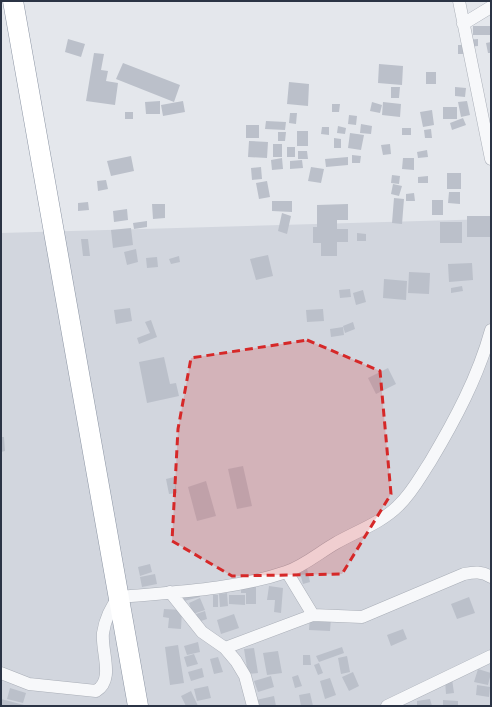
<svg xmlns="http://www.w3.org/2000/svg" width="492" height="707" font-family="Poppins,sans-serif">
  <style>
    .built { fill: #d2d6de }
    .building { fill: #bbc0ca }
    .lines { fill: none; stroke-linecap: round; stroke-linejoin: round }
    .minor-casing { stroke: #a9aeb7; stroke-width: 13 }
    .trunk-casing { stroke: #8b94a3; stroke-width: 21 }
    .minor { stroke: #f7f8fa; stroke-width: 12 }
    .trunk { stroke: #fff; stroke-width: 20 }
    .marked { fill: #d62828; fill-opacity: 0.2; stroke: #d62828; stroke-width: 3; stroke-dasharray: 8 5; stroke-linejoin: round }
  </style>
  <rect width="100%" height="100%" fill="#e4e7ec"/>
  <path class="built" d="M491,219V706H1V233Z"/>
  <path class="building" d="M473,26H491V35H473Z
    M68,39L85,44L81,57L65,52Z
    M478,39V46L468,47V40Z
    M491,42V53H488L486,43Z
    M458,45H466V54H458Z
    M94,53L104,54L101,70L108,71L106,81L118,83L115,105L86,101Z
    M123,63L180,85L174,102L116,79Z
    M379,64L403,66L402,85L378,83Z
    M426,72H436V84H426Z
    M289,82L309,84L308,106L287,104Z
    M391,87H400L399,98H391Z
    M455,87L466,88L465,97L455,96Z
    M160,101V114H146L145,102Z
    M183,101L185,112L163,116L161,105Z
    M467,101L470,115L461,117L458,102Z
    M372,102L382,105L380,113L370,111Z
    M383,102L401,104L400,117L382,115Z
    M332,104H340L339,112H332Z
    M443,107H457V119H443Z
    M432,110L434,125L423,127L420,112Z
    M125,112H133V119H125Z
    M290,113H297L296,124L289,123Z
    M349,115L357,116L356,125L348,124Z
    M463,118L466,125L452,130L450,123Z
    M266,121L286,122L285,130L265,129Z
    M361,124L372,126L371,134L360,133Z
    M246,125H259V138H246Z
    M338,126L346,128L345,134L337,133Z
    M322,127H329V135L321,134Z
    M402,128H411V135H402Z
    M431,129L432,138H425L424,130Z
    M297,131H308V146H297Z
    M278,132H286L285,141H278Z
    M350,133L364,135L361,150L348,148Z
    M334,138L341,139V148H334Z
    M249,141L268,142L267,158L248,157Z
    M273,144H282V157H273Z
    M390,144L391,154L383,155L381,145Z
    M287,147H295V157H287Z
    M427,150L428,157L418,158L417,152Z
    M298,151H307L308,159H298Z
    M352,155L361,156L360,163H352Z
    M131,156L134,171L111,176L107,161Z
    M348,157V165L326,167L325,159Z
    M282,158L283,169L272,170L271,160Z
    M403,158H414V170L402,169Z
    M302,160L303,168L290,169V161Z
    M261,167L262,179L252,180L251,168Z
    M311,167L324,169L321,183L308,181Z
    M447,173H461V189H447Z
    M392,175L400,176L399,184L391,183Z
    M428,176V183H418V177Z
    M106,180L108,189L98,191L97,181Z
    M267,181L270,197L259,199L256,183Z
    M393,184L402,186L399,196L391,194Z
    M449,192H460V204L448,203Z
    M414,193L415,201H406V194Z
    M394,198L404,199L402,224L392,223Z
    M432,200H443V215H432Z
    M272,201H292V212L272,211Z
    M88,202L89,210L78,211V203Z
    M152,204H165V218L153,219Z
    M348,204V220H337V229H348V242H337V256H321V243H313V227H317V205Z
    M127,209L128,220L114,222L113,211Z
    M282,213L291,216L287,234L278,231Z
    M467,216H491V237H467Z
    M147,221V227L134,229L133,223Z
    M440,222H462V243H440Z
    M131,228L133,245L113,248L111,230Z
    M357,233L366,234V241H357Z
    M81,239H88L90,256H83Z
    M136,249L138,262L127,265L124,252Z
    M268,255L273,276L256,280L250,259Z
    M179,256L180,262L171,264L169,259Z
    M157,257L158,267L147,268L146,258Z
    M472,263L473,280L449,282L448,264Z
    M409,272L430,273L429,294L408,293Z
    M384,279L407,281L406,300L383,298Z
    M462,286L463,291L451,293V288Z
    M350,289L351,297L340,298L339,290Z
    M363,290L366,302L356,305L353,293Z
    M130,308L132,321L116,324L114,310Z
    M323,309L324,321L307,322L306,310Z
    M151,320L157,337L139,344L137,338L150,333L145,322Z
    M353,322L355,329L345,333L343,326Z
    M343,327L344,335L331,337L330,329Z
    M164,357L170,384L176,383L179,396L147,403L139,362Z
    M388,368L396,384L376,394L368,378Z
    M1,437H4L5,451L1,452Z
    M243,466L252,506L237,509L228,469Z
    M174,477L177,493L169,494L166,479Z
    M206,481L216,516L197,521L188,487Z
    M305,560L310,582L303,584L297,562Z
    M150,564L152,572L140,576L138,567Z
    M155,574L157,584L142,587L140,577Z
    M241,583H256V604H246V593H241Z
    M269,586L283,588L281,613L274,612L275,600H267Z
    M198,591L200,597L184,601L183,595Z
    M227,593L228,606L220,607L219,594Z
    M213,595H218V607H213Z
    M229,595H245V605L229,604Z
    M469,597L475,613L457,619L451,604Z
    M200,598L205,610L193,614L189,603Z
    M164,609L182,610L181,629L168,628L169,618L163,617Z
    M205,611L207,619L198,622L196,614Z
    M234,614L239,628L221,634L217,620Z
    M310,616L331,618L330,631L309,630Z
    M403,629L407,639L391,646L387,635Z
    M198,642L200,652L187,655L184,646Z
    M178,645L184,683L170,685L165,647Z
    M342,647L344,653L319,662L316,656Z
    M254,648L258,673L248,674L244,649Z
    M278,651L282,673L267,675L263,653Z
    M194,654L198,664L187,667L184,657Z
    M303,655H310L311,665H303Z
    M347,656L350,672L341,674L338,658Z
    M218,657L223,672L214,674L210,659Z
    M319,663L323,673L318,675L314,665Z
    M202,668L204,677L191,681L188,672Z
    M478,669L491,673L488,685L474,682Z
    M353,672L359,686L349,691L342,677Z
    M298,675L302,686L295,688L292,677Z
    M271,676L274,687L258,692L254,681Z
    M330,678L336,695L325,699L320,681Z
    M452,679L454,693L446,694L445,680Z
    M477,685L490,687L489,697L476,695Z
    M208,686L211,698L197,701L194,689Z
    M10,688L26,693L23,703L7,699Z
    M191,691L198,706H186L181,696Z
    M310,693L313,706H301L299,695Z
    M274,696L276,706H258L256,700Z
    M1,699L24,705V706H1Z
    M430,699L432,706H417V701Z
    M443,700L458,701V706H443Z"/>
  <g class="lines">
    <g class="minor-casing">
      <path id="minor" d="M459,1L491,159
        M463,24L491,7
        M287,572L313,615L362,617L464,574C474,572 482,571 491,577
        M170,592L202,632L225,648L236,661L245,676L253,706
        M225,648L313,615
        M1,673L29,684L96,691C115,680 101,652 103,633C105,620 110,608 119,597C174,592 233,590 286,572C304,566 320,552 336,543C357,531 381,523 398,506C412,493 420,477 430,462C455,420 478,377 491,330
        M387,706L491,656"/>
    </g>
    <g class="trunk-casing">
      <path id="trunk" d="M13,1L138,706"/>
    </g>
    <use href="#minor" class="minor"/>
    <use href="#trunk" class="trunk"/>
  </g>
  <path class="marked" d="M307,340L380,371L391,494L342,574L232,576L172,541L178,429L191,358Z"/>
  <rect width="492" height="707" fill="none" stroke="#2b3445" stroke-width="4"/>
</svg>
